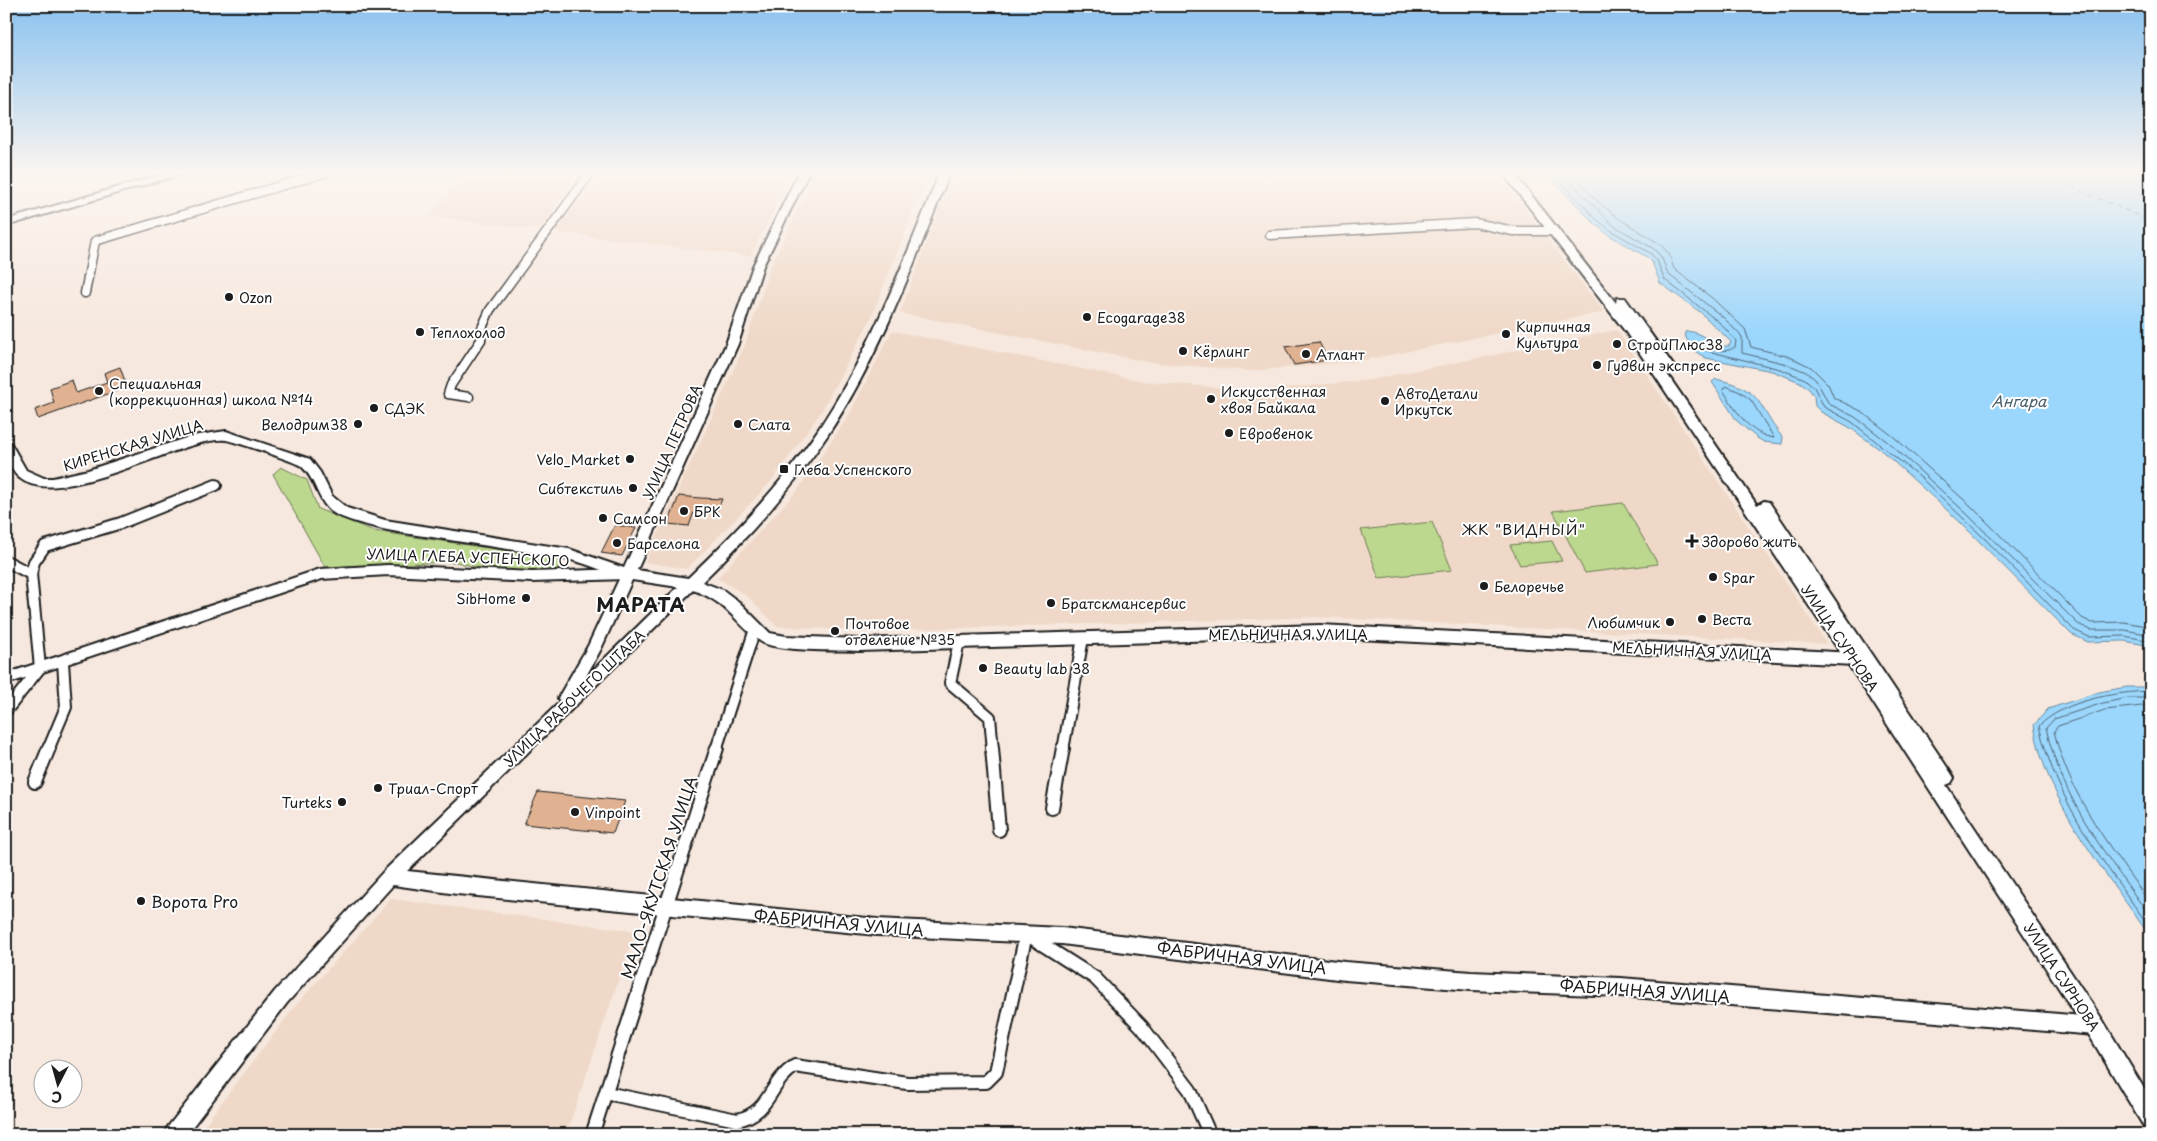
<svg xmlns="http://www.w3.org/2000/svg" width="2157" height="1141" font-family="'Playpen Sans',sans-serif">
  <style>
    .built { fill: #efd8c7 }
    .green { fill: #bcd78e; stroke: #6c7a55 }
    .water { fill: #9bd6fc; stroke: #688ca2 }
    .lines { fill: none; stroke-linecap: round; stroke-linejoin: round }
    .shore { stroke: #4f6676; stroke-width: 1 }
    .ferry { stroke: #485d6a; stroke-width: 1; stroke-dasharray: 5 4.5; stroke-linecap: butt }
    .building { fill: #e0b291; stroke: #1c1c1c }
    .street-far2-casing { stroke: #1c1c1c; stroke-width: 11 }
    .street-far1-casing { stroke: #1c1c1c; stroke-width: 14 }
    .street-casing { stroke: #1c1c1c; stroke-width: 16 }
    .secondary-casing { stroke: #1c1c1c; stroke-width: 4 }
    .primary-casing { stroke: #1c1c1c; stroke-width: 4 }
    .street-far2 { stroke: #fff; stroke-width: 8 }
    .street-far1 { stroke: #fff; stroke-width: 10 }
    .street { stroke: #fff; stroke-width: 12 }
    .secondary { fill: #fff; fill-rule: evenodd }
    .primary { fill: #fff; fill-rule: evenodd }
    .poi-dot { fill: #1c1c1c; stroke: #fff; stroke-width: 2 }
    .labels { text-anchor: middle; dominant-baseline: central; stroke-width: 4; stroke-linejoin: round; paint-order: stroke }
    .poi-label { font-size: 14px; fill: #1c1c1c; stroke: #fff; text-anchor: start }
    .street-label { font-size: 14px; fill: #1c1c1c; stroke: #fff }
    .water-label { font-size: 15px; font-style: italic; fill: #485d6a; stroke: #fff }
    .neighbourhood-label { font-size: 15px; letter-spacing: 1px; fill: #1c1c1c; stroke: #fff }
    .near-street-label { font-size: 16px; fill: #1c1c1c; stroke: #fff }
    .near-poi-label { font-size: 16px; fill: #1c1c1c; stroke: #fff; text-anchor: start }
    .district-label { font-size: 19px; font-weight: bold; letter-spacing: 1px; fill: #1c1c1c; stroke: #fff }
  </style>
  <rect width="100%" height="100%" fill="#f6e8de"/>
  <filter id="ink" filterUnits="userSpaceOnUse"><feTurbulence type="fractalNoise" baseFrequency=".02" numOctaves="2"/><feDisplacementMap in="SourceGraphic" scale="10" xChannelSelector="R" yChannelSelector="G"/><feConvolveMatrix kernelMatrix="1 2 1 2 8 2 1 2 1" color-interpolation-filters="sRGB"/></filter>
  <g filter="url(#ink)">
    <path class="built" d="M467,172H580L540,230L429,216Z
      M600,172H793L750,256L554,232Z
      M817,172H929L871,318L821,412L770,483L687,569L645,562L745,345L770,267Z
      M953,172H1496L1604,312L1359,361L1250,371L1148,362L900,313Z
      M1617,330L1827,644L1318,617L861,631L777,626L747,596L717,578L797,491L848,417L892,331L1142,381L1255,391L1370,380Z
      M391,899L635,931L566,1135H197L296,1005Z"/>
    <path class="green" d="M281,467L307,480L318,509L374,531L563,559L556,572H495L456,562L325,567L273,474Z
      M1623,503L1658,564L1585,573L1553,511Z
      M1432,522L1452,570L1379,578L1361,530Z
      M1552,541L1562,561L1520,565L1510,545Z"/>
    <path class="water" d="M1545,172H2151V646L2124,641L2088,642L2071,634L1959,521L1882,451L1849,427L1821,412L1815,406L1814,396L1809,389L1800,382L1772,371L1706,358L1696,352L1686,338L1685,332C1699,328 1713,348 1729,346L1731,342L1700,312L1660,283L1652,262L1647,257L1607,234L1593,222Z
      M1716,379C1766,390 1756,406 1783,438L1782,444L1764,442L1757,438L1737,421L1712,382Z
      M2127,687H2151V938C2109,876 2044,800 2034,725L2048,709L2099,692Z"/>
    <g class="lines">
      <path class="shore" d="M1552,172L1596,219L1610,230L1650,253L1657,260L1664,279L1720,323L1736,341L1735,347C1723,355 1713,348 1701,343L1698,345L1704,350L1780,369L1805,379L1814,387L1824,407L1852,422L1921,478L1986,540L2074,630L2089,637L2124,636L2151,641
        M1561,172L1613,225L1654,249L1662,258L1668,274L1724,318L1742,337V353L1787,364L1806,372L1816,380L1829,404L1855,417L1889,443L1966,513L2078,624L2091,630H2125L2151,635
        M1571,172L1594,198L1618,218L1660,244L1669,254L1674,269L1712,298L1745,329L1751,347L1790,357L1811,367L1828,384L1834,398L1859,410L1894,437L1972,507L2082,618L2092,623L2124,622L2151,627
        M1726,386L1740,392L1751,400L1774,438C1749,435 1735,409 1723,390Z
        M2151,691C2115,692 2065,700 2039,726C2057,804 2106,865 2151,929
        M2151,698H2128L2103,703L2054,719L2046,728C2062,801 2109,858 2151,918
        M2151,705L2105,710L2058,726L2054,731C2069,797 2113,850 2151,905"/>
      <path class="ferry" d="M2037,172L2151,221"/>
    </g>
    <path class="building" d="M1319,342L1328,360L1294,365L1285,347Z
      M120,367L127,387L38,419L35,410L54,403L50,388L72,380L76,393L107,382L104,373Z
      M679,496L700,498L722,499L716,513L694,512L689,526L668,524Z
      M615,525L636,528L622,556L601,553Z
      M538,792L625,801L613,833L524,824Z"/>
    <g class="lines">
      <g class="street-far2-casing">
        <path id="street-far2" d="M1270,235L1475,223L1513,231H1553
          M85,293L95,241L327,172
          M469,397L448,394L451,385L481,340L482,328L490,310L591,172"/>
      </g>
      <g class="street-far1-casing">
        <path id="street-far1" d="M6,561L31,574L34,562L45,546L121,523L216,485
          M959,642L950,683L990,717L993,750
          M6,679L321,574L388,570L532,577L626,574
          M6,711L40,668L31,574
          M48,750L66,707L63,662
          M716,750L755,629
          M1063,750L1083,638"/>
      </g>
      <g class="street-casing">
        <path id="street" d="M992,748L999,830
          M35,782L49,748
          M1052,808L1063,748
          M606,1093L737,1120C771,1113 768,1083 795,1066L907,1083L986,1082L996,1072L1026,934L1095,978L1142,1027L1190,1090L1210,1135
          M592,1135L717,748"/>
      </g>
      <g class="secondary-casing">
        <path id="secondary" d="M171,172H188L6,226V220Z
          M799,172H809L763,266L738,344L637,570L688,578C736,532 781,485 818,430C871,351 904,260 940,172H950C914,262 881,355 827,436C791,490 748,537 702,582L723,590L739,602L770,633L786,636L859,639L1320,625L1854,653L1859,655L1861,659L1859,663L1854,665L1320,637L859,651C839,650 774,652 760,641C732,620 730,604 693,590L407,871L877,919L1062,928L1345,962L1471,972L1621,978L2095,1017L2101,1020L2104,1026L2101,1032L2095,1035L1621,996L1471,990L1345,980L1062,944L877,935L457,894L393,885L287,1003L186,1135H165L167,1128L275,991L384,871L560,702L558,698L588,646L620,577C603,571 584,562 566,559C522,550 476,545 432,537C401,533 369,528 339,516C317,507 318,480 301,466C296,462 234,441 226,440C176,434 6,547 6,441L10,442L26,470L44,478H53L88,470L192,436L226,431L310,459L320,472L332,496L347,508L385,520L569,549L624,568L726,344L753,266ZM632,580L678,587L585,678L601,649Z"/>
      </g>
      <g class="primary-casing">
        <path id="primary" d="M1502,172H1513L1616,303L1617,298H1625L1675,368L1674,371H1665L1757,505L1764,501L1769,502L1951,773L1954,778L1951,783L1946,785L2102,1019L2151,1100V1130L2144,1127L2088,1033L1848,664L1625,331Z"/>
      </g>
      <use href="#street-far2" class="street-far2"/>
      <use href="#street-far1" class="street-far1"/>
      <use href="#street" class="street"/>
      <use href="#secondary" class="secondary"/>
      <use href="#primary" class="primary"/>
    </g>
  </g>
  <linearGradient id="sky" x2="0" y2="1"><stop stop-color="#89c2f0"/><stop offset="0.52" stop-color="#fbf5f0"/><stop offset="1" stop-color="#fbf5f0" stop-opacity="0"/></linearGradient>
  <rect width="2157" height="332" fill="url(#sky)"/>
  <g class="poi-dot">
    <circle cx="229" cy="297" r="5"/>
    <circle cx="1087" cy="317" r="5"/>
    <circle cx="420" cy="332" r="5"/>
    <circle cx="1506" cy="334" r="5"/>
    <circle cx="1617" cy="344" r="5"/>
    <circle cx="1183" cy="351" r="5"/>
    <circle cx="1306" cy="354" r="5"/>
    <circle cx="1597" cy="365" r="5"/>
    <circle cx="99" cy="391" r="5"/>
    <circle cx="1211" cy="399" r="5"/>
    <circle cx="1385" cy="401" r="5"/>
    <circle cx="374" cy="408" r="5"/>
    <circle cx="358" cy="424" r="5"/>
    <circle cx="738" cy="424" r="5"/>
    <circle cx="1229" cy="433" r="5"/>
    <circle cx="630" cy="459" r="5"/>
    <rect x="779" y="464" width="10" height="10" rx="2.5"/>
    <circle cx="633" cy="488" r="5"/>
    <circle cx="684" cy="511" r="5"/>
    <circle cx="603" cy="518" r="5"/>
    <path d="M1689.5 533.5h5v5h5v5h-5v5h-5v-5h-5v-5h5z"/>
    <circle cx="617" cy="543" r="5"/>
    <circle cx="1713" cy="577" r="5"/>
    <circle cx="1484" cy="586" r="5"/>
    <circle cx="526" cy="598" r="5"/>
    <circle cx="1051" cy="603" r="5"/>
    <circle cx="1702" cy="619" r="5"/>
    <circle cx="1670" cy="622" r="5"/>
    <circle cx="835" cy="631" r="5"/>
    <circle cx="983" cy="668" r="5"/>
    <circle cx="378" cy="788" r="5"/>
    <circle cx="342" cy="802" r="5"/>
    <circle cx="575" cy="812" r="5"/>
    <circle cx="141" cy="901" r="5"/>
  </g>
  <g class="labels">
    <g class="poi-label">
      <text x="239" y="297">Ozon</text>
      <text x="1097" y="317">Ecogarage38</text>
      <text x="1516" y="326">Кирпичная<tspan x="1516" dy="16">Культура</tspan></text>
      <text x="430" y="332">Теплохолод</text>
      <text x="1627" y="344">СтройПлюс38</text>
      <text x="1193" y="351">Кёрлинг</text>
      <text x="1316" y="354">Атлант</text>
      <text x="1607" y="365">Гудвин экспресс</text>
      <text x="109" y="383">Специальная<tspan x="109" dy="16">(коррекционная) школа №14</tspan></text>
      <text x="1221" y="391">Искусственная<tspan x="1221" dy="16">хвоя Байкала</tspan></text>
      <text x="1395" y="393">АвтоДетали<tspan x="1395" dy="16">Иркутск</tspan></text>
      <text x="384" y="408">СДЭК</text>
      <text x="348" y="424" text-anchor="end">Велодрим38</text>
      <text x="748" y="424">Слата</text>
      <text x="1239" y="433">Евровенок</text>
      <text x="620" y="459" text-anchor="end">Velo_Market</text>
      <text x="794" y="469">Глеба Успенского</text>
      <text x="623" y="488" text-anchor="end">Сибтекстиль</text>
      <text x="694" y="511">БРК</text>
      <text x="613" y="518">Самсон</text>
      <text x="1702" y="541">Здорово жить</text>
      <text x="627" y="543">Барселона</text>
      <text x="1723" y="577">Spar</text>
      <text x="1494" y="586">Белоречье</text>
      <text x="516" y="598" text-anchor="end">SibHome</text>
      <text x="1061" y="603">Братскмансервис</text>
      <text x="1712" y="619">Веста</text>
      <text x="1660" y="622" text-anchor="end">Любимчик</text>
      <text x="845" y="623">Почтовое<tspan x="845" dy="16">отделение №35</tspan></text>
      <text x="993" y="668">Beauty lab 38</text>
      <text x="388" y="788">Триал-Спорт</text>
      <text x="332" y="802" text-anchor="end">Turteks</text>
      <text x="585" y="812">Vinpoint</text>
    </g>
    <g class="street-label">
      <text transform="translate(672 442) rotate(-66)">УЛИЦА ПЕТРОВА</text>
      <text transform="translate(133 445) rotate(-17)">КИРЕНСКАЯ УЛИЦА</text>
      <text transform="translate(468 557) rotate(2)">УЛИЦА ГЛЕБА УСПЕНСКОГО</text>
      <text x="1288" y="634">МЕЛЬНИЧНАЯ УЛИЦА</text>
      <text transform="translate(1840 638) rotate(56)">УЛИЦА СУРНОВА</text>
      <text transform="translate(1692 651) rotate(3)">МЕЛЬНИЧНАЯ УЛИЦА</text>
      <text transform="translate(574 698) rotate(-44)">УЛИЦА РАБОЧЕГО ШТАБА</text>
      <text transform="translate(2062 977) rotate(57)">УЛИЦА СУРНОВА</text>
    </g>
    <g class="water-label">
      <text x="2019" y="400">Ангара</text>
    </g>
    <g class="neighbourhood-label">
      <text x="1524" y="528">ЖК "ВИДНЫЙ"</text>
    </g>
    <g class="near-street-label">
      <text transform="translate(658 877) rotate(-72)">МАЛО-ЯКУТСКАЯ УЛИЦА</text>
      <text transform="translate(839 922) rotate(5)">ФАБРИЧНАЯ УЛИЦА</text>
      <text transform="translate(1242 957) rotate(7)">ФАБРИЧНАЯ УЛИЦА</text>
      <text transform="translate(1645 990) rotate(4)">ФАБРИЧНАЯ УЛИЦА</text>
    </g>
    <g class="near-poi-label">
      <text x="151" y="901">Ворота Pro</text>
    </g>
    <g class="district-label">
      <text x="641" y="604">МАРАТА</text>
    </g>
  </g>
  <rect width="2157" height="1141" fill="none" stroke="#fff" stroke-width="25"/>
  <rect x="12" y="12" width="2132" height="1116" fill="none" stroke="#1c1c1c" stroke-width="2" filter="url(#ink)"/>
  <g transform="translate(58 1084) rotate(186)"><circle r="24" fill="#ffffff" stroke="#a4a4a4"/>
  <path d="M0-4L9 19L0 12L-9 19Z" fill="#1c1c1c"/>
  <text y="-8" font-size="14" font-weight="bold" text-anchor="middle" fill="#1c1c1c">С</text>
  </g>
</svg>
